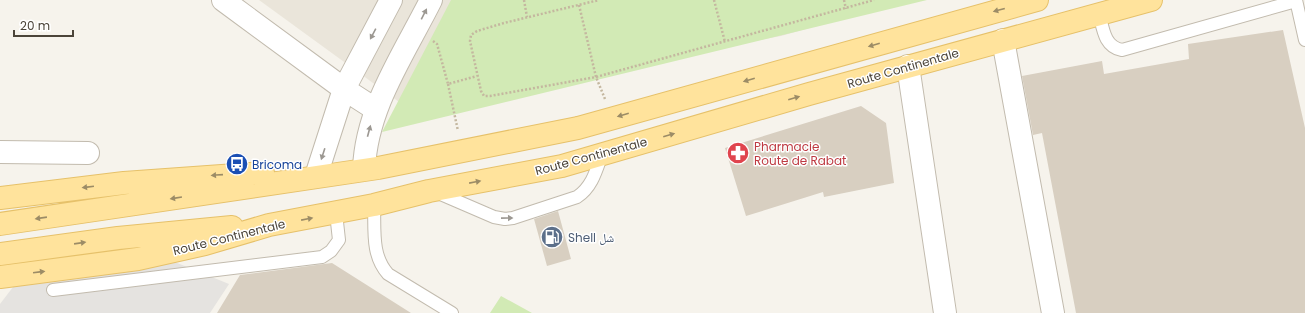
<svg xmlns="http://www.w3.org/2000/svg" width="1305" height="313" font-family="Poppins,'Noto Naskh Arabic',sans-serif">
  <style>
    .residential { fill: #eae5da }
    .green { fill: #d2eab5 }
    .parking { fill: #e5e3e0 }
    .building { fill: #d8cfc1 }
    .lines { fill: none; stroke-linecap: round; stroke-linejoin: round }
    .service-casing { stroke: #c2bbae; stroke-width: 14 }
    .minor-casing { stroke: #c2bbae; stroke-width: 24 }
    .primary-casing { stroke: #e6c16a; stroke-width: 24 }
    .path { stroke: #c4b79f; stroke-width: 2.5; stroke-dasharray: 2 2; stroke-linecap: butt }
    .service { stroke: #fff; stroke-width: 12 }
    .minor { stroke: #fff; stroke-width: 22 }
    .primary { stroke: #ffe39c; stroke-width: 22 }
    .oneway { fill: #9c8c66 }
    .oneway2 { fill: #9c9892 }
    .labels { text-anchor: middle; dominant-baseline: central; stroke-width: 3; stroke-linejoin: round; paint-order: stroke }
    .street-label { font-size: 12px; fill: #4b4439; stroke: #fff }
    .health-label { font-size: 12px; fill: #be3a42; stroke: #fff; text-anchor: start }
    .transit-label { font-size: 12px; fill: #164399; stroke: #fff; text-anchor: start }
    .service-label { font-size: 12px; fill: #4e5e75; stroke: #fff; text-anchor: start }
  </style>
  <rect width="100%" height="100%" fill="#f6f3ec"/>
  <path class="residential" d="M259,0H909L781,36L406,107Z"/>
  <path class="green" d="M451,0H927L382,132Z
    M501,296L532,313H490Z"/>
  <path class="parking" d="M160,256L229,284L210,313H0V304L20,278Z"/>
  <path class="building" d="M1283,30L1305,128V313H1076L1042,133L1033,135L1022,76L1102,61L1104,74L1189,59L1188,44Z
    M861,106L886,123L894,183L824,197L823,192L746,216L725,148Z
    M558,211L571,259L547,266L534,219Z
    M332,263L411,313H217L240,275Z"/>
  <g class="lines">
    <g class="service-casing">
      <path id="service" d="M1296,0L1305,40
        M1099,13C1103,28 1104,47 1122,50L1296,1
        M436,192L494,217L505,219L513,218L577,197C592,187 596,171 602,154
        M374,205C375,230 371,255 388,274L452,313
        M53,290L322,257L331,251L339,240L336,213"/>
    </g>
    <g class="minor-casing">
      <path id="minor" d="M223,0L344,89L375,109
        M1003,40L1053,313
        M908,66L945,313
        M0,152L88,153
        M364,169C366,108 404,54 431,0
        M316,176L344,89L391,0"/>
    </g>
    <g class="primary-casing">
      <path id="primary" d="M0,198L124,183L263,173
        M0,224L378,168L578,128L1037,0
        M0,254L118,238L232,227
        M0,277L138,259L205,244L269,225L374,205L429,191L562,166L809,94L1151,0"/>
    </g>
    <path class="path" d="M524,0L527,17
      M714,0L725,42
      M844,0L846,9
      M579,5L596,77L490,96H484L481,91L470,41L471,35L477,31L504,23L599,0
      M433,41L437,44L448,84L477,76
      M448,84L458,131
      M605,99L596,77L874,0"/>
    <use href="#service" class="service"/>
    <use href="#minor" class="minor"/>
    <use href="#primary" class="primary"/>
  </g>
  <defs><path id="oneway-solid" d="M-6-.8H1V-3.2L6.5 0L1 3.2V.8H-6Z"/></defs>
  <g class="oneway">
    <use href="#oneway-solid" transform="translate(999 10) rotate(165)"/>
    <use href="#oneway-solid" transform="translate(874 45) rotate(164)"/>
    <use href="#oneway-solid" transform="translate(749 80) rotate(164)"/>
    <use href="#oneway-solid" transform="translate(794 98) rotate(-16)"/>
    <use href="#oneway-solid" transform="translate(623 115) rotate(164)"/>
    <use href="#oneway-solid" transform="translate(669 135) rotate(-16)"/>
    <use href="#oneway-solid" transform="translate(217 175) rotate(176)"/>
    <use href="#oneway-solid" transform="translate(475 182) rotate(-11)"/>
    <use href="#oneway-solid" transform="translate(88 187) rotate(173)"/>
    <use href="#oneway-solid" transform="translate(176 198) rotate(171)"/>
    <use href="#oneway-solid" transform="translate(41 218) rotate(172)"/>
    <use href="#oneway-solid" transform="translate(307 219) rotate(-11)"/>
    <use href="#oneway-solid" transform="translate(80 243) rotate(-8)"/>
    <use href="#oneway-solid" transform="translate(39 272) rotate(-7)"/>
  </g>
  <g class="oneway2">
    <use href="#oneway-solid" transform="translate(424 14) rotate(-63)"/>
    <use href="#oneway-solid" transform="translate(373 34) rotate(118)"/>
    <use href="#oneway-solid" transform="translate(369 131) rotate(-75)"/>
    <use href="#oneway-solid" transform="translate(323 154) rotate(108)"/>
    <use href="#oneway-solid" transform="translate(507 218) rotate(-1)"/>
  </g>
  <defs>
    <g id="pharmacy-disc" transform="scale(1.15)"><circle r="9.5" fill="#e0444e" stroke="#fff"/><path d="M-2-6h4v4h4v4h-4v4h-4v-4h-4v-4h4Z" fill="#fff"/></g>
    <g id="bus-disc" transform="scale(1.15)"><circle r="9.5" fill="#1a4fb4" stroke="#fff"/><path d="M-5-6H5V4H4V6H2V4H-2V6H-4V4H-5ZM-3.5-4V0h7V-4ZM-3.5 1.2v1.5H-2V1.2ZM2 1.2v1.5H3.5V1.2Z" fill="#fff"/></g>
    <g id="fuel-disc" transform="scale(1.15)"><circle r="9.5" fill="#5c6f8a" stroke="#fff"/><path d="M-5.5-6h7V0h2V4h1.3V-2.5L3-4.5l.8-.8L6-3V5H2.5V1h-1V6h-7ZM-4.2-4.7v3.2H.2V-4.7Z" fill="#fff"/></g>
  </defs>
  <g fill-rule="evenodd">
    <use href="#pharmacy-disc" x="738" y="153"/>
    <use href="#bus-disc" x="237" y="164"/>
    <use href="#fuel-disc" x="552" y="237"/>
  </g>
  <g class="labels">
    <g class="street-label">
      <text transform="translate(903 68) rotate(-16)">Route Continentale</text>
      <text transform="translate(591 156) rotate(-15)">Route Continentale</text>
      <text transform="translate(229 237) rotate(-14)">Route Continentale</text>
    </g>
    <g class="health-label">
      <text x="754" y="146">Pharmacie<tspan x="754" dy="14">Route de Rabat</tspan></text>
    </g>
    <g class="transit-label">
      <text x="252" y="164">Bricoma</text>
    </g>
    <g class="service-label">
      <text x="568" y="237">Shell شل</text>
    </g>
  </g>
  <path d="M14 30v6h59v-6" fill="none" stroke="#4b4439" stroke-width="2"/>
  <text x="20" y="30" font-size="12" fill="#4b4439" stroke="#ffffff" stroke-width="3" paint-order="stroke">20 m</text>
</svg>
